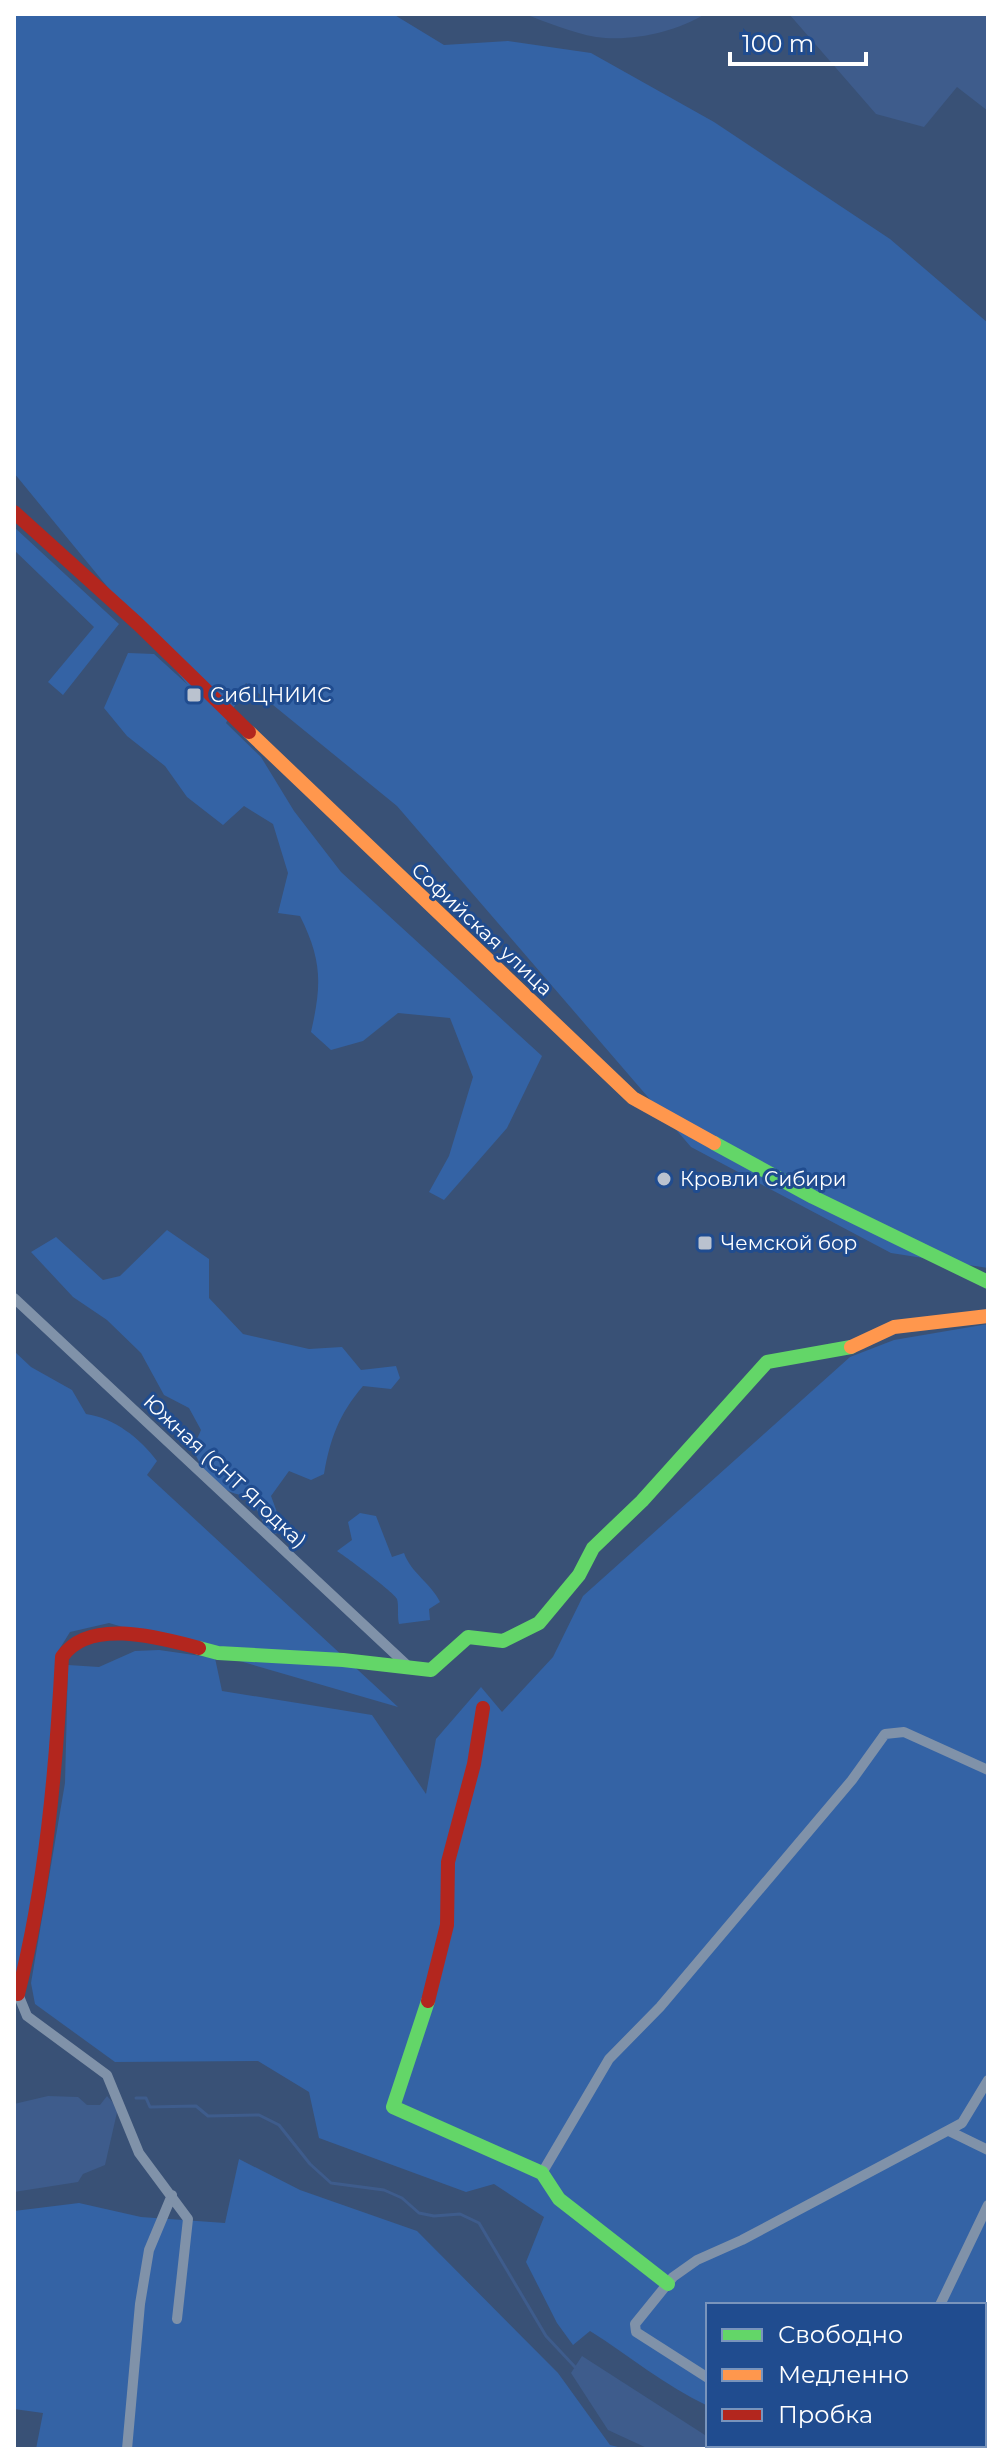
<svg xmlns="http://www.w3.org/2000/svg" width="1002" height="2463" font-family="Montserrat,sans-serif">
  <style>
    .green { fill: #3463a5 }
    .water { fill: #3e5c8c }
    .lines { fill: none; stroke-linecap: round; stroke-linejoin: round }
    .stream { stroke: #3e5c8c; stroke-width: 3 }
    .street { stroke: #8092a9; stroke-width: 10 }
    .fast { stroke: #63d668; stroke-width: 14 }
    .slow { stroke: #ff974d; stroke-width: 14 }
    .jam { stroke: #b3261e; stroke-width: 14 }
    .poi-dot { fill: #bac2cf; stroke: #204c8f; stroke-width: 3 }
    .labels { text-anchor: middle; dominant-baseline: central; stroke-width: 6; stroke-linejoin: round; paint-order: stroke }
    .poi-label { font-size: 20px; fill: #fff; stroke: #204c8f; text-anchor: start }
    .street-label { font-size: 20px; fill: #fff; stroke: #204c8f }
  </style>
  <rect width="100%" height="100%" fill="#395176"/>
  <path class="green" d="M14,14H393L444,45L508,41L591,53L714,122L890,239L988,323V1268L891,1253L691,1147L397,806L246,683L226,723L261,757L294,811L341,872L542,1056L507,1128L444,1200L429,1192L449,1156L473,1077L450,1018L398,1013L363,1041L331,1050L311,1032C322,984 322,960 300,916L278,913L288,873L273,824L244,806L223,825L187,797L165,766L127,736L104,708L128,653L154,654L188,685L14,473Z
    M14,527L119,624L63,695L48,682L94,627L14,550Z
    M167,1230L209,1259V1298L243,1334L309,1349L342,1347L361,1370L396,1366L400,1378L391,1389L363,1386C339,1414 330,1439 324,1474L311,1480L289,1471L271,1496L281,1523L276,1534L266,1528L250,1496C221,1495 202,1474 193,1448L201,1430L189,1408L164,1395L141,1353L107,1320L73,1297L31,1252L56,1237L103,1280L120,1276Z
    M988,1324V2449H790L783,2445H984V2305H708V2406C665,2386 630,2356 590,2331L573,2345L557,2323L526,2262L544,2217L494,2184L466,2192L319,2138L309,2092L258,2061L115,2062L35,2004L31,1983L65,1783L68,1665L99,1667L135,1651L159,1650L215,1658L222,1691L372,1715L426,1794L436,1739L481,1687L502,1712L553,1657L583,1596L850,1357L894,1340Z
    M14,1351L31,1367L72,1390L86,1414C114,1418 140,1438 157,1461L147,1475L398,1707L109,1623L70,1632L57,1653L54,1790L16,1985Z
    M360,1513L376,1516L392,1557L404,1553C411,1573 431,1583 440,1602L429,1609L430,1620L399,1624C397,1617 399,1605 397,1599C395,1593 346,1557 337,1551L352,1540L348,1522Z
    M239,2159L300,2190L417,2231L558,2373L610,2445L626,2449H36L43,2413L14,2409V2211L79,2203L141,2217L225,2223Z"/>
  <path class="water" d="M524,14H705C676,32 631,42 596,37C572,33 547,22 524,14Z
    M789,14H988V111L957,87L924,127L876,114Z
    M48,2096L78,2097L87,2105H100L107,2096L118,2108L105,2165L83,2174L78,2182L14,2192V2104Z
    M582,2356L708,2437V2445L733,2449H649L608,2430L571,2373Z"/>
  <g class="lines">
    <path class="stream" d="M136,2098H146L150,2107L196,2106L208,2116L259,2115L279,2125L310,2164L331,2183L384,2190L402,2198L419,2213L434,2216L460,2214L479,2223L546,2336L575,2367"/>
    <path class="street" d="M14,1298L410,1668
      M18,1994L27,2016L107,2075L139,2153L188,2219L177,2319
      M949,2131L988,2150
      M542,2173L609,2059L660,2007L852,1780L885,1734L904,1732L988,1770
      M940,2305L988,2205
      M708,2378L636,2332L635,2324L673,2277L697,2260L742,2240L962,2123L988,2080
      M850,2445L855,2449
      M127,2449L140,2304L149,2250L172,2195
      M863,2449L866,2445"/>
    <path class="fast" d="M714,1143L813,1197L988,1282
      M199,1648L218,1653L343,1660L431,1670L468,1637L503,1641L539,1623L579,1575L593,1548L642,1501L767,1362L851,1347
      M428,2001L393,2107L542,2173L559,2199L668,2284"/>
    <path class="slow" d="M249,732L633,1098L714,1143
      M851,1347L894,1327L988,1316"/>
    <path class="jam" d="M14,512L138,624L249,732
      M14,1993L18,1994C46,1883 56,1771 62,1657C89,1617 161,1638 199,1648
      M428,2001L447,1925L448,1862L474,1764L483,1708"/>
  </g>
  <g class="poi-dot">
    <rect x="186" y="687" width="16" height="16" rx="4"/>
    <circle cx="664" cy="1179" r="8"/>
    <rect x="697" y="1235" width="16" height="16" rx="4"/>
  </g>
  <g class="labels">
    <g class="poi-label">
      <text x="210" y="695">СибЦНИИС</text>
      <text x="680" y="1179">Кровли Сибири</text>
      <text x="721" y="1243">Чемской бор</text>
    </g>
    <g class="street-label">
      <text transform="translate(482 929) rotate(43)">Софийская улица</text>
      <text transform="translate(225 1471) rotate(43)">Южная (СНТ Ягодка)</text>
    </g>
  </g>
  <rect width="1002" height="2463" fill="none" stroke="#ffffff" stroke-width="32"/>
  <rect x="706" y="2303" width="280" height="144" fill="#204c8f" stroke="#7994bc" stroke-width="2"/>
  <rect x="722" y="2329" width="40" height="12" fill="#63d668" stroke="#7994bc" stroke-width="2"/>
  <text x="778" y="2343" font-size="24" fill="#ffffff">Свободно</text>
  <rect x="722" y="2369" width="40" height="12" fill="#ff974d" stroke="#7994bc" stroke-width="2"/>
  <text x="778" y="2383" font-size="24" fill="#ffffff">Медленно</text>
  <rect x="722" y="2409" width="40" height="12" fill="#b3261e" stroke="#7994bc" stroke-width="2"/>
  <text x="778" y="2423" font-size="24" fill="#ffffff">Пробка</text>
  <path d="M730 52v12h136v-12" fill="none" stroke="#ffffff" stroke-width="4"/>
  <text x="742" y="52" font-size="24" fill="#ffffff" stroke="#204c8f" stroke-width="6" paint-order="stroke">100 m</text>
</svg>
